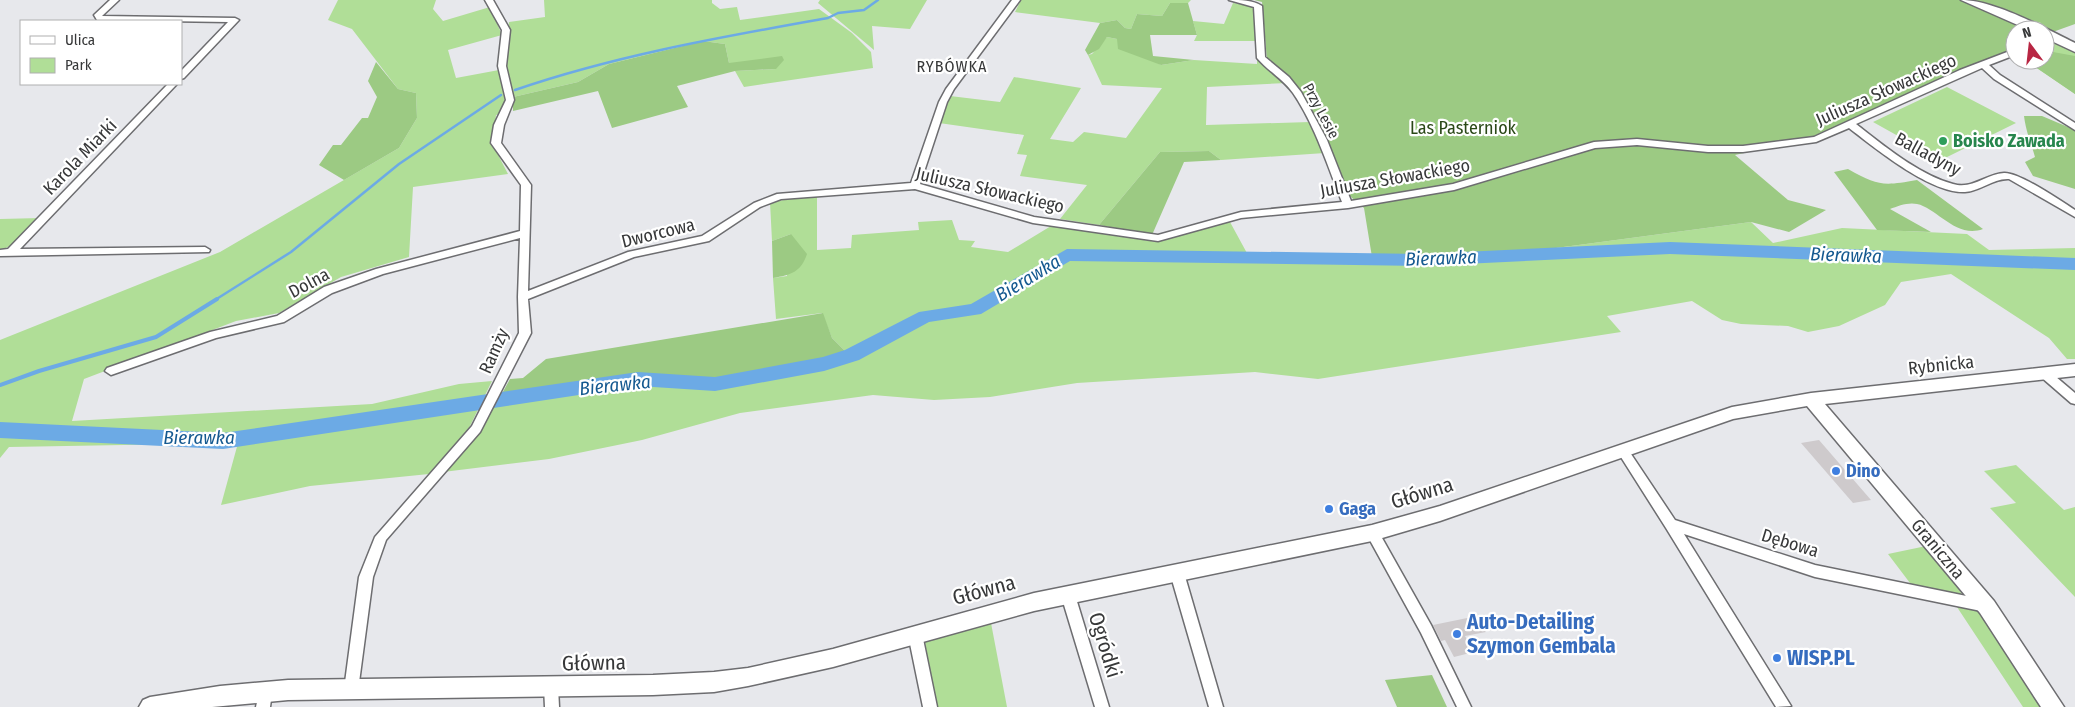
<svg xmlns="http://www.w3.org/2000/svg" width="2075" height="707" font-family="'Fira Sans Condensed',sans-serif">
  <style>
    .green { fill: #b0de97 }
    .forest { fill: #9cca83 }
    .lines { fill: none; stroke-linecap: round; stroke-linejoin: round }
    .stream-far1 { stroke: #6caae5; stroke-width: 2.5 }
    .stream { stroke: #6caae5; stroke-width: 4 }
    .river { fill: #6caae5; fill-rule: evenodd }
    .building { fill: #cecacc }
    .street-casing { stroke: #6d6d70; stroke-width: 3 }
    .secondary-casing { stroke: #6d6d70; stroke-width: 3 }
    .street { fill: #fff; fill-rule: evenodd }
    .secondary { fill: #fff; fill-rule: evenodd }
    .leisure-dot { fill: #2e9e5b; stroke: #fff; stroke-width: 2 }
    .shop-dot { fill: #3f7fe0; stroke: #fff; stroke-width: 2 }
    .labels { text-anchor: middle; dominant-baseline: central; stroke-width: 4.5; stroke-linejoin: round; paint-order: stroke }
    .far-street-label { font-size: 15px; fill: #373839; stroke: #fff }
    .far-neighbourhood-label { font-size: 16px; letter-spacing: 1px; fill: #373839; stroke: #fff }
    .street-label { font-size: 18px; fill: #373839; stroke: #fff }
    .park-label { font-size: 18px; fill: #2a4817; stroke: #fff }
    .leisure-label { font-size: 18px; font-weight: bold; fill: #27864d; stroke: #fff; text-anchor: start }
    .shop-label { font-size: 18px; font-weight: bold; fill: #366cbe; stroke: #fff; text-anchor: start }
    .water-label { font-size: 19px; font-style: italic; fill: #155990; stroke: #fff }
    .near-street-label { font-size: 21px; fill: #373839; stroke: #fff }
    .near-shop-label { font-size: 21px; font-weight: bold; fill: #366cbe; stroke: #fff; text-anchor: start }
  </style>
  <rect width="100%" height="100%" fill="#e7e8ec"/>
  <path class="green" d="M338,0H436L433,9L443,21L490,7L502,35L448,50L456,78L499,70L505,99L501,114L496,115L493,145L508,174L413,187L409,257L341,277L279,313L236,321L84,379L72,421L372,404L459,384L492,381L469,428L429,474L310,486L221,505L238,443L9,447L0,458V340L220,252L399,148L417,118L416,93L398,89L352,29L328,20Z
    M544,0H712V3L720,9L737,7L740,20L819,9L852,33L871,52L873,68L744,87L735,71L776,69L729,63L725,44L703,41L609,64L578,82L513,97L505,65L509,22L545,17Z
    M820,0H927L910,29L872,26L874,50L818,3Z
    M1021,0H1191L1188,3H1170L1162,16L1137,14L1131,29L1125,28L1117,20L1100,23L1015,12Z
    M1233,3L1253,6L1257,12L1255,41H1194L1197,35L1193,21L1224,24Z
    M1107,37L1117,39L1161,65L1194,60L1257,64V57L1287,83L1207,87L1206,125L1310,122L1325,153L1221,160L1209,151L1160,152L1099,225L1060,219L1087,185L1020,176L1027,155L1017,154L1024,135L939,123L950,96L1000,102L1014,77L1081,88L1050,139L1073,142L1084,132L1126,138L1162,88L1102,85L1088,55L1092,54Z
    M2052,43H2059L2075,52V94L2025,60H2045V46Z
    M1947,87L2016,123L1941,160L1873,122Z
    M812,196L817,197V250L851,248L852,235L919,230L918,222L952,220L959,240L975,241L971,247L1008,252L1051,226L1157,242L1230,222L1248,255L1064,253L1019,278L1039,277L1068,258L1461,260L1534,259L1510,254L1751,222L1773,243L1842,228L1967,234L1989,250L2075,248V359H2067L2049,338L1951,274L1901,282L1885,305L1839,326L1808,332L1788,326L1741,324L1722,320L1692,301L1607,316L1621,332L1318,379L1255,372L1077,383L990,397L934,400L873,395L740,413L642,440L549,459L443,472L482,426L497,401L638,381L721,385L824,366L865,349L848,354L832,338L822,313L776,319L773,278L787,276L791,234L772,241L770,202Z
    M41,218L21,240L0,251V219Z
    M2016,465L2064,510L2075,507V597L1990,508L2016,503L1984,471Z
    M1931,545L1963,596L1913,587L1888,554Z
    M1955,604L1974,608L1983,613L2046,707H2023Z
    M991,623L1007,707H935L925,642Z"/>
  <path class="forest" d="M1254,0H2075V24L2050,33L2045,30H2015V48L1817,137L1735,155L1788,200L1826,210L1789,232L1751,222L1510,254L1372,257L1364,208L1345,192L1308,105L1299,91L1267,60L1262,2Z
    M1170,3H1188L1197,35H1150L1153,56L1194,60L1161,65L1118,49L1117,39L1107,37L1099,49L1088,55L1085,50L1100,23L1117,20L1125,28L1131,29L1137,14L1162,16Z
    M703,41L725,44L729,63L782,56L784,60L776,69L735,71L677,86L688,107L612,128L598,91L513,111V97L578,82L609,64Z
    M2053,52L2075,56V94L2028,62L2045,60V56Z
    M376,62L398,89L416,93L417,118L399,148L344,180L319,165L333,145H341L362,118H368L377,97L368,81Z
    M2024,116H2042L2075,130V189L2033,176L2025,162L2035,157C2031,143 2026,132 2024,116Z
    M1209,151L1221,160L1184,162L1152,235L1099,225L1160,152Z
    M1848,169C1878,186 1883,186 1917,180L1983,229C1956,239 1937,208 1917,204C1908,202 1898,206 1890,209L1931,232L1877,230L1834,172Z
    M791,234L807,254C801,272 791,275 773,278L772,241Z
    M823,313L832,338L848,354L717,380L641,376L499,399L510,379L523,378L546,359Z
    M1432,675L1447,707H1397L1385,680Z"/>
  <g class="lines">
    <path class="stream-far1" d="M515,90C617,55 722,37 828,18L838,13L864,10L878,0
      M215,300L291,252L399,164L501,95"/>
    <path class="stream" d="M0,385L39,371L156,337L217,299"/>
    <path class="river" d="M1670,242L2075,258V270L1670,254L1422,266L1070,261L981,314L929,322L859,360L824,371L715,391L638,386L223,449L0,438V422L223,433L638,372L715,377L823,357L845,350L919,312L971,304L1067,249L1422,254Z"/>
  </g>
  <path class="building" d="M1819,440L1871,500L1853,503L1801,443Z
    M1477,616L1486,632L1465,636L1474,652L1454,657L1445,640L1441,641L1433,625Z"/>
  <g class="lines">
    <g class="street-casing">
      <path id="street" d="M110,0H119L102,16L235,18L239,20L184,78L181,79V71L228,22L97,20L94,15Z
        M485,0H493L510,30L506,66L514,100L504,125L501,143L531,185L528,291L628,252L702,236L754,203L777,194L911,183L939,102L946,89L1012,0H1020L954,89L947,102L920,184L1034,217L1158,235L1241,212L1342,202C1328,167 1315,125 1293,93C1283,79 1268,71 1257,58L1254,7L1229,0C1241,0 1253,0 1262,6L1265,57L1289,77L1301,92L1327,140L1351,201L1453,184L1594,142L1637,139L1708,146H1743L1814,137L1960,70L2015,49V55L1989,65L2000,75L2075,123V130L1994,79L1982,68L1856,124C1883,145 1919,175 1953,184C1972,190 1986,174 2004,173C2019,172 2061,201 2075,210V217L2009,179C1993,178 1981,191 1965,192C1931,194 1875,148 1849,128L1816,142L1743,152H1708L1637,145L1595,148L1454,190L1348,208L1241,218L1158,241L1033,223L915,189L781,199L760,207L709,241L634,257L528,299L531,333L480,432L386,540L373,577L358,690L356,695L351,697L346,695L344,690L359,577L375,537L472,426L519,333L518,297L520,238L383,274L332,293L284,322L216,338L111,375L105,371L107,368L210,332L277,316L324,287L376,269L520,231L521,185L491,143L494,125L506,100L498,66L502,30Z
        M2056,36L2060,38L2059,40L2045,43V38Z
        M168,84H177L20,249L205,247L210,250L209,252L0,256V250L8,249Z
        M2045,370L2049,371L2075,393V404L2071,403L2041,377L2039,374L2041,371Z
        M1623,446L1627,448L1675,520L1815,565L1986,600L1991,602L1993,606L1991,610L1986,612L1815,577L1684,534L1791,706L1776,707L1666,528L1619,454L1617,451L1619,448Z
        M1372,528L1377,529L1431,625L1471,707H1457L1421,633L1366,533L1367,529Z
        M1177,567L1182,569L1184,573L1223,707H1209L1170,573L1172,569Z
        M1068,589L1073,591L1075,595L1109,707H1095L1061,595L1063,591Z
        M915,628L920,630L922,634L937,707H923L908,634L910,630Z
        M551,680L556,682L558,687L559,707H545L544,687L546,682Z
        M265,685L270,687L272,692L270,707H256L260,687Z"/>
    </g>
    <g class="secondary-casing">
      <path id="secondary" d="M1961,0C1994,0 2045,28 2075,43V52L2045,38V30H2029Z
        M2075,364V376L1825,404L1994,601L2064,707H2041L1980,613L1807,406L1733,419L1440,521L1372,541L1034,611L833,667L748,686L714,692L653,695L288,700L212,707H139L143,700L150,697L220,686L288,680L653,675L714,672L748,668L833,649L1034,593L1372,525L1440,506L1732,407L1811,393Z"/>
    </g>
    <use href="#street" class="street"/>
    <use href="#secondary" class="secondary"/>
  </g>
  <circle class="leisure-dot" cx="1943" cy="141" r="5"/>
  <g class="shop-dot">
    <circle cx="1836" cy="471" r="5"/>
    <circle cx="1329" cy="509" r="5"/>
    <circle cx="1457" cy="634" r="5"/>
    <circle cx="1777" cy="658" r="5"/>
  </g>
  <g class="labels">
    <g class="far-street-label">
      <text transform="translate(1321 111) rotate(62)">Przy Lesie</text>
    </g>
    <g class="far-neighbourhood-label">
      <text x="952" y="66">RYBÓWKA</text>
    </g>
    <g class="street-label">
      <text transform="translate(1886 90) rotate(-24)">Juliusza Słowackiego</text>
      <text transform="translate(1928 154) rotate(28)">Balladyny</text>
      <text transform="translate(80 157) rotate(-46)">Karola Miarki</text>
      <text transform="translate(1395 178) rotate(-10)">Juliusza Słowackiego</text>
      <text transform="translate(990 190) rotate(13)">Juliusza Słowackiego</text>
      <text transform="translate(658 233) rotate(-14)">Dworcowa</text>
      <text transform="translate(309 283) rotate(-28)">Dolna</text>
      <text transform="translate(494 351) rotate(-66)">Ramży</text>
      <text transform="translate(1941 365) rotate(-6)">Rybnicka</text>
      <text transform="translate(1790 543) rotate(17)">Dębowa</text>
      <text transform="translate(1938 549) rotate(50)">Graniczna</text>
    </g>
    <g class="park-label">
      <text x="1463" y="128">Las Pasterniok</text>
    </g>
    <g class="leisure-label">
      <text x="1953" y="141">Boisko Zawada</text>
    </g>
    <g class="shop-label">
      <text x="1846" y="471">Dino</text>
      <text x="1339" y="509">Gaga</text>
    </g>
    <g class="water-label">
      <text transform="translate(1846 255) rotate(2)">Bierawka</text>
      <text transform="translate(1441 258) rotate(-2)">Bierawka</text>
      <text transform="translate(1028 278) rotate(-31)">Bierawka</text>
      <text transform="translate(615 385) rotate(-6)">Bierawka</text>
      <text x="199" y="437">Bierawka</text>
    </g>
    <g class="near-street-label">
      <text transform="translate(1422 493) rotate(-17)">Główna</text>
      <text transform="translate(984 590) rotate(-15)">Główna</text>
      <text transform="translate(1105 645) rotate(73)">Ogródki</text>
      <text transform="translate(594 663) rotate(-1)">Główna</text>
    </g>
    <g class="near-shop-label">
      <text x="1467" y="622">Auto-Detailing<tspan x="1467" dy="24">Szymon Gembala</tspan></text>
      <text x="1787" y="658">WISP.PL</text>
    </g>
  </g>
  <rect x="20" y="20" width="162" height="65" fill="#ffffff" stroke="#afafb0"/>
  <rect x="30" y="36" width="25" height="8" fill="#ffffff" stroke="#afafb0"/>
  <text x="65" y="45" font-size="15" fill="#373839">Ulica</text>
  <rect x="30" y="58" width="25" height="15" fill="#b0de97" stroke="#afafb0"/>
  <text x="65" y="70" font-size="15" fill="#373839">Park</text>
  <g transform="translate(2030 45) rotate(345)"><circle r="24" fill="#ffffff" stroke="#afafb0"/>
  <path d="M0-4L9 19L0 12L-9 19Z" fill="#b82643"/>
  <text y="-8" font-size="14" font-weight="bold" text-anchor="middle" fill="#373839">N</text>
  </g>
</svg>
